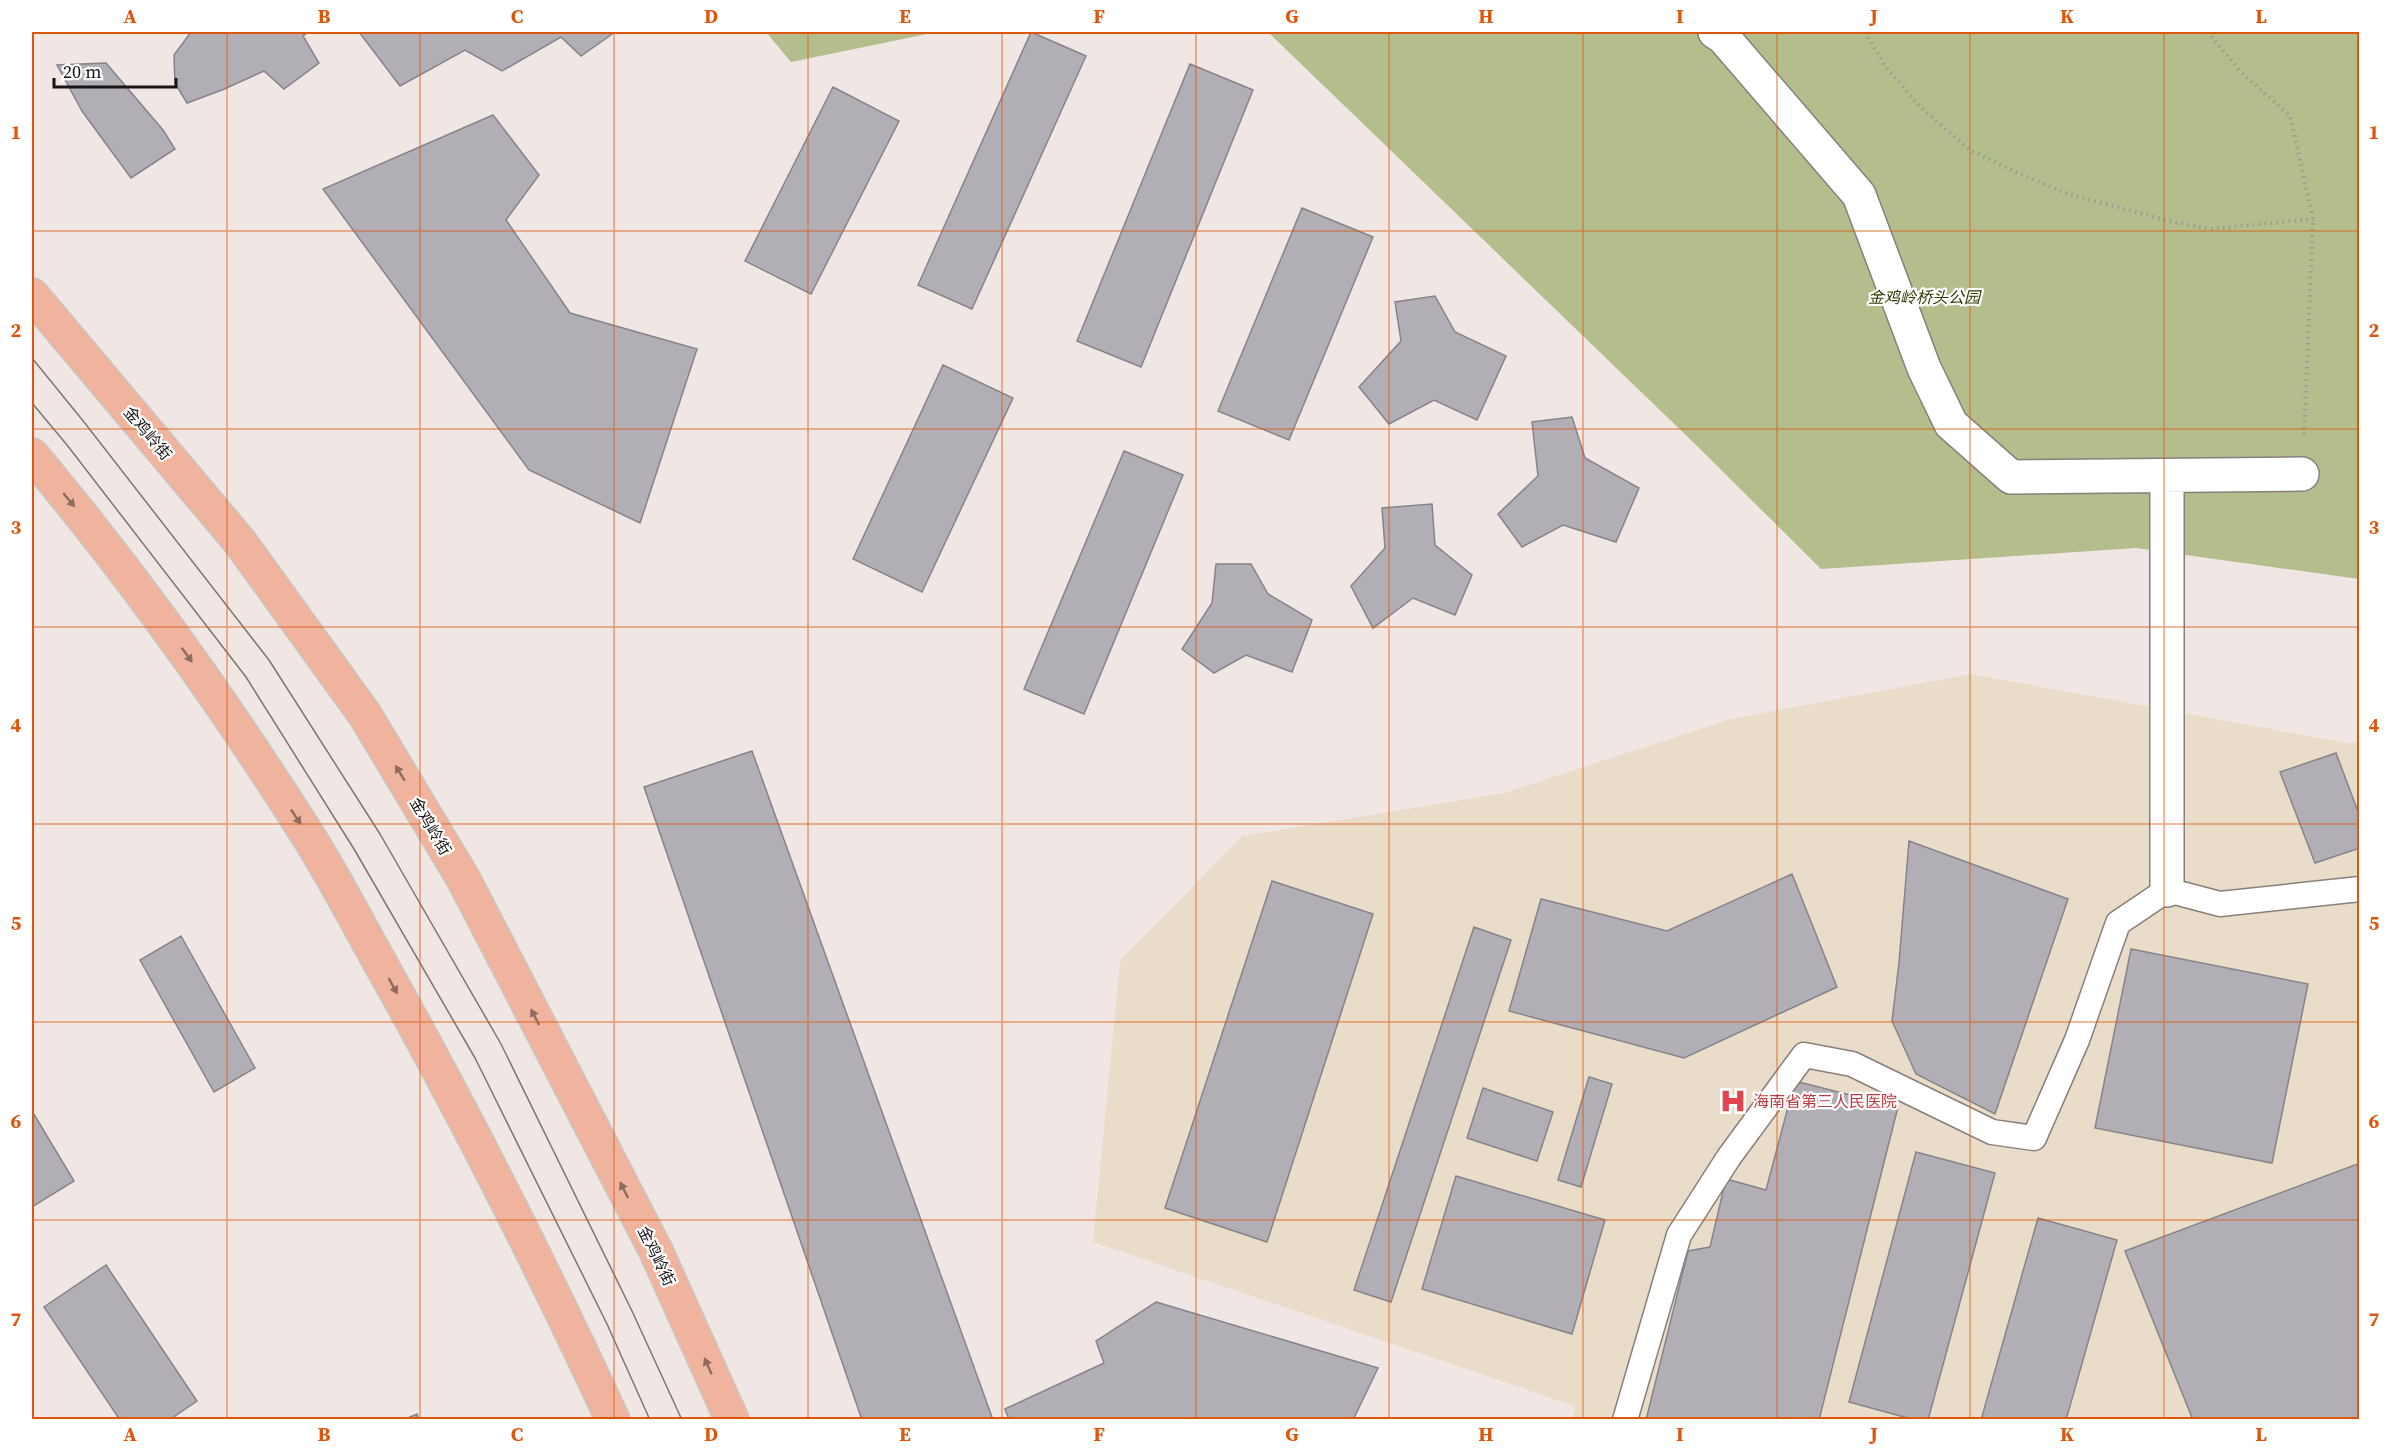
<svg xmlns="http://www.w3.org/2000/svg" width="2391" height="1451" font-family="'Source Serif 4','Noto Sans SC',serif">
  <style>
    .medical { fill: #e9ddc9 }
    .green { fill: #b4bd8c }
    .building { fill: #b2aeb6; stroke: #87838a; stroke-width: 1.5 }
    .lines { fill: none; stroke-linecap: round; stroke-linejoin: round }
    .lane-casing { stroke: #887f7c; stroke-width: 27 }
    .street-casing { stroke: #887f7c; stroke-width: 36 }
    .primary-casing { stroke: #c8c7c6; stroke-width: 36 }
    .path { stroke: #9f9895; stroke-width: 4; stroke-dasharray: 1.5 4.5; stroke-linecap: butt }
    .lane { stroke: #fff; stroke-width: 24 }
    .street { stroke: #fff; stroke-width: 33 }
    .primary { stroke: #efb39e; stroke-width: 33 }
    .tram { stroke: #7c7573; stroke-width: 1.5 }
    .oneway { fill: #8e6b5f }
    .grid { fill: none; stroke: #de560c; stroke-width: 1.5; stroke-opacity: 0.55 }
    .labels { text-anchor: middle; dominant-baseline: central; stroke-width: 4.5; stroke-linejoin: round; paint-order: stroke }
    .park-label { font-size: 16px; font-style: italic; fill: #333906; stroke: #fff }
    .street-label { font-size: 16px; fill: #181413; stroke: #fff }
    .health-label { font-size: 16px; fill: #be3a42; stroke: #fff; text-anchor: start }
    .neatline { fill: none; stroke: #de560c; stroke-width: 2 }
    .grid-label { font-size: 20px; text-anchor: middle; font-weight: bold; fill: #de560c }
  </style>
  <rect width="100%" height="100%" fill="#f0e6e3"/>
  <path class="medical" d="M1971,674L2346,743L2359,742V1419H1573L1575,1406L1093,1242L1120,961L1242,836L1504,793L1731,719Z"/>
  <path class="green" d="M766,32H937L791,62Z
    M1268,32H2359V579L2136,548L1821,569L1693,442Z"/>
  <path class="building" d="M191,32H308L303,36L319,63L284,89L264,71L222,90L187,103L175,83L174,55Z
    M359,32H615L581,56L561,37L502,71L465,50L400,86Z
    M1031,32L1086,56L972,309L918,285Z
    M106,63L163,130L175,149L131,178L82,111L57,65Z
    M1190,64L1253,90L1141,367L1077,341Z
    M833,87L899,121L811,294L745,261Z
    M493,115L539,175L506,220L570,313L697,349L640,523L529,470L323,189Z
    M1302,208L1373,237L1289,440L1218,411Z
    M1435,296L1455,332L1506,356L1477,420L1434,400L1389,424L1359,387L1401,341L1395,302Z
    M943,365L1013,398L922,592L853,559Z
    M1572,417L1585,458L1639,488L1616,542L1563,525L1522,547L1498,514L1538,476L1532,422Z
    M1124,451L1183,475L1084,714L1024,689Z
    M1432,504L1435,545L1472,575L1455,615L1413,598L1373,628L1351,586L1385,548L1382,508Z
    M1216,564H1251L1268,594L1312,620L1292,672L1246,655L1214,673L1182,649L1212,603Z
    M752,751L993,1420H862L644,787Z
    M2336,753L2360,817V848L2315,863L2280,772Z
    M1909,841L2068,899L1995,1114L1916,1074L1892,1021L1899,963Z
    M1792,874L1837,987L1684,1058L1509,1011L1541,899L1667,931Z
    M1272,881L1373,914L1267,1242L1165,1208Z
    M1474,927L1511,940L1391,1302L1354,1290Z
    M181,936L255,1068L214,1092L140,960Z
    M2131,949L2308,984L2272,1163L2095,1128Z
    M1589,1077L1612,1084L1581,1187L1558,1180Z
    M1795,1081L1898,1107L1819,1420H1646L1688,1251L1710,1247L1726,1179L1766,1190Z
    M1483,1088L1553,1112L1537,1161L1467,1138Z
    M32,1111L74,1181L32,1207Z
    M1916,1152L1995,1173L1928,1420H1915L1849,1402Z
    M2360,1163V1420H2193L2125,1251Z
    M1456,1176L1605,1220L1572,1334L1422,1289Z
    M2038,1218L2117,1240L2066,1420H1981Z
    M106,1265L197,1401L169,1420H120L44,1307Z
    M1156,1302L1378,1368L1353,1420H1009L1005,1409L1104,1363L1096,1341Z
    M417,1414L419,1420H403Z"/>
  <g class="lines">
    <g class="lane-casing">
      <path id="lane" d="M1625,1420L1679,1235L1729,1157L1804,1055L1852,1064L1992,1132L2034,1138L2077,1040L2118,923L2167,890L2220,904L2360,889"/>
    </g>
    <g class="street-casing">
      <path id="street" d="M1715,32L1723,37L1859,195L1924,368L1951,424L2011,477L2302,474
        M2167,890V476"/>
    </g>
    <g class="primary-casing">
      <path id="primary" d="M32,295L240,542L365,715L464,880L656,1251L732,1420
        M32,455C132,574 222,700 305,831C334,876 358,924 384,970C466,1116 542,1267 613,1420"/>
    </g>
    <path class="path" d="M1865,32L1886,67L1919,106L1970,150L2007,168L2065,193L2173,222L2210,229L2313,219
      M2207,32L2242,73L2290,116L2313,219L2304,438"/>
    <use href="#lane" class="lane"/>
    <use href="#street" class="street"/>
    <use href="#primary" class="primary"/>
    <path class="tram" d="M32,358L84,422L269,660L380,834L501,1044L632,1311L682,1420
      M32,403L67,445L246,677L354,849L475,1058L607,1324L650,1420"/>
  </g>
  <defs><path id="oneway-solid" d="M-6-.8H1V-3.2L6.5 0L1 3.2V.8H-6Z" transform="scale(1.5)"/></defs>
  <g class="oneway">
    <use href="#oneway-solid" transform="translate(69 500) rotate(50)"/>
    <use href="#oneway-solid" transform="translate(187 655) rotate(54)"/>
    <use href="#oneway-solid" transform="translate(400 773) rotate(-121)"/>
    <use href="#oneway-solid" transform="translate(296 817) rotate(56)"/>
    <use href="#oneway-solid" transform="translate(393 986) rotate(61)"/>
    <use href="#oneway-solid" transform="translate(535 1017) rotate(-117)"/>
    <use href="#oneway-solid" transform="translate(624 1190) rotate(-117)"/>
    <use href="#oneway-solid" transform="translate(708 1366) rotate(-114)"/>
  </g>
  <path class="grid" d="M227,32V1420M420,32V1420M614,32V1420M808,32V1420M1002,32V1420M1196,32V1420M1389,32V1420M1583,32V1420M1777,32V1420M1970,32V1420M2164,32V1420M32,231H2360M32,429H2360M32,627H2360M32,824H2360M32,1022H2360M32,1220H2360"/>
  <defs>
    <g id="hospital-bare" transform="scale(2.07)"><path d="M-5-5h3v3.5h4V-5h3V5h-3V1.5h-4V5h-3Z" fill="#e0444e" stroke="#fff" stroke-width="2.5" paint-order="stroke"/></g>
  </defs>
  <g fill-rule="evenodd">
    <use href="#hospital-bare" x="1733" y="1101"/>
  </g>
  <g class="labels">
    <g class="park-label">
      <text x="1924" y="297">金鸡岭桥头公园</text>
    </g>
    <g class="street-label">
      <text transform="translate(148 433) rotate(50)">金鸡岭街</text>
      <text transform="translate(431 826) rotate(59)">金鸡岭街</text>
      <text transform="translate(657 1256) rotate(64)">金鸡岭街</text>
    </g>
    <g class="health-label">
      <text x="1753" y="1101">海南省第三人民医院</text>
    </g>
  </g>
  <rect width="2391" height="1451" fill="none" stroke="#ffffff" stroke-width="66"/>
  <path d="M54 78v9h122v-9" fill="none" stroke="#181413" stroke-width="3"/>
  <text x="63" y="78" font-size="18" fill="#181413" stroke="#ffffff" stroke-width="4.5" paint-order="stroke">20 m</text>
  <rect x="33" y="33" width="2325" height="1385" class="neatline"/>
  <g class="grid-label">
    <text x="130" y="23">A</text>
    <text x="324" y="23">B</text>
    <text x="517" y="23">C</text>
    <text x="711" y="23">D</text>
    <text x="905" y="23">E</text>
    <text x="1099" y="23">F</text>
    <text x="1292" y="23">G</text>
    <text x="1486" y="23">H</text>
    <text x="1680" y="23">I</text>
    <text x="1874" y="23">J</text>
    <text x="2067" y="23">K</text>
    <text x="2261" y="23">L</text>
    <text x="16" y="139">1</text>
    <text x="2374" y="139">1</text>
    <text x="16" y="337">2</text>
    <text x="2374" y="337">2</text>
    <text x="16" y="534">3</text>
    <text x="2374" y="534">3</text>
    <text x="16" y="732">4</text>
    <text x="2374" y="732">4</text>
    <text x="16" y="930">5</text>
    <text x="2374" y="930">5</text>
    <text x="16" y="1128">6</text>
    <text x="2374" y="1128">6</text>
    <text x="16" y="1326">7</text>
    <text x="2374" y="1326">7</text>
    <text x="130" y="1441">A</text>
    <text x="324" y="1441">B</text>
    <text x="517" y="1441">C</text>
    <text x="711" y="1441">D</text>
    <text x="905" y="1441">E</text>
    <text x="1099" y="1441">F</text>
    <text x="1292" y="1441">G</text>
    <text x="1486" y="1441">H</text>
    <text x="1680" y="1441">I</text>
    <text x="1874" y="1441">J</text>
    <text x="2067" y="1441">K</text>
    <text x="2261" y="1441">L</text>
  </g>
</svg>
